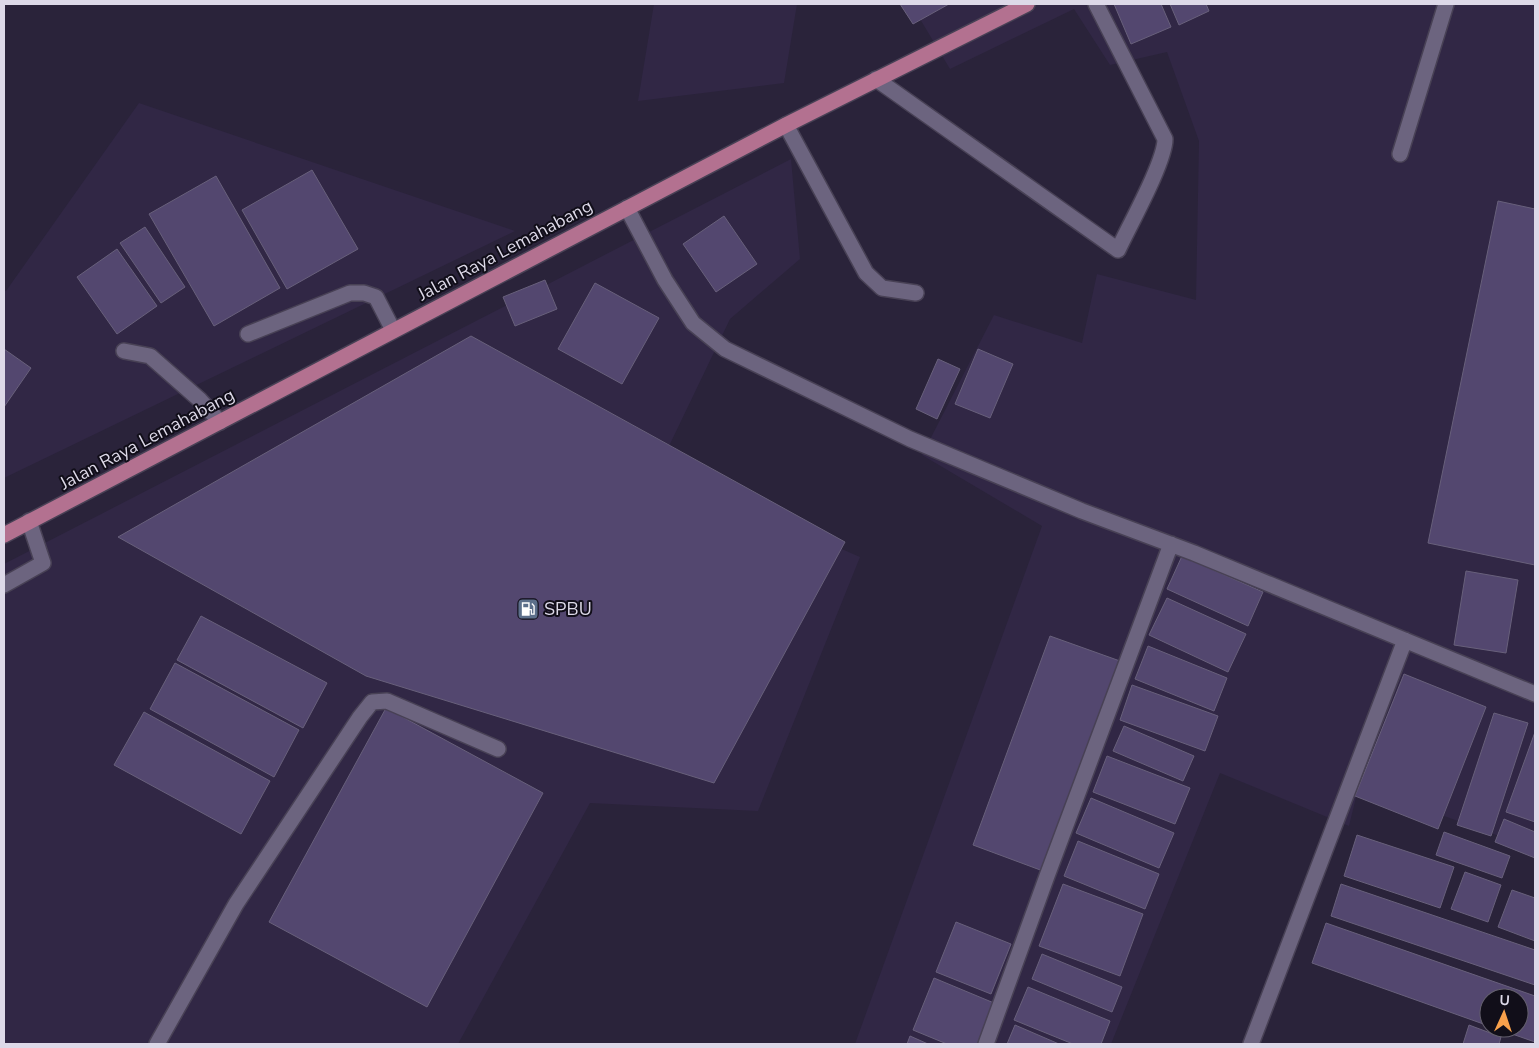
<svg xmlns="http://www.w3.org/2000/svg" width="1539" height="1048" font-family="'Nunito Sans',sans-serif">
  <style>
    .built { fill: #312745 }
    .building { fill: #53476f; stroke: #68607b }
    .lines { fill: none; stroke-linecap: round; stroke-linejoin: round }
    .minor-casing { stroke: #484155; stroke-width: 18 }
    .major-casing { stroke: #484155; stroke-width: 18 }
    .minor { stroke: #6c647f; stroke-width: 15 }
    .major { stroke: #b37190; stroke-width: 15 }
    .labels { text-anchor: middle; dominant-baseline: central; stroke-width: 4; stroke-linejoin: round; paint-order: stroke }
    .street-label { font-size: 18px; fill: #ddd9e8; stroke: #110e19 }
    .poi-label { font-size: 18px; fill: #ddd9e8; stroke: #110e19; text-anchor: start }
  </style>
  <rect width="100%" height="100%" fill="#2a233a"/>
  <path class="built" d="M654,4H797L784,83L638,101Z
    M911,4H1535V849L1359,785L1349,826L1220,773L1111,1044H855L1042,526L922,455L994,315L1082,343L1097,274L1196,300L1199,141L1167,52L1110,65L1074,9L950,69Z
    M139,103L515,231L4,478V290L6,291Z
    M791,159L800,259L730,319L658,469L860,557L758,811L590,803L458,1044H4V564Z"/>
  <path class="building" d="M900,4H949L913,24Z
    M1114,4H1161L1171,27L1131,44Z
    M1170,4H1206L1209,11L1179,25Z
    M312,170L358,249L287,289L242,210Z
    M216,176L280,288L214,326L149,214Z
    M1498,201L1535,209V565L1428,543Z
    M724,216L757,264L716,292L683,244Z
    M145,227L185,287L161,303L120,243Z
    M117,249L157,306L117,334L77,277Z
    M545,280L557,309L515,326L503,297Z
    M595,283L659,318L622,384L558,349Z
    M471,336L845,542L714,783L366,676L118,537Z
    M4,349L31,368L4,407Z
    M978,349L1013,364L990,418L955,404Z
    M938,359L960,369L937,419L916,409Z
    M1182,556L1263,592L1248,626L1167,589Z
    M1466,571L1518,580L1506,653L1454,645Z
    M1167,598L1246,634L1228,672L1149,635Z
    M201,616L327,683L303,728L177,660Z
    M1050,636L1120,661L1043,871L973,845Z
    M1148,646L1227,678L1214,711L1135,679Z
    M175,663L299,730L274,777L150,709Z
    M1404,674L1486,707L1438,829L1355,796Z
    M1132,685L1218,716L1205,751L1120,720Z
    M386,708L543,793L427,1007L269,922Z
    M144,712L270,781L241,834L114,765Z
    M1494,713L1528,723L1491,836L1457,825Z
    M1124,726L1194,756L1183,781L1113,751Z
    M1535,732V822L1506,812Z
    M1107,756L1190,788L1175,824L1093,792Z
    M1091,798L1174,833L1159,868L1076,833Z
    M1504,819L1535,832V858L1495,842Z
    M1444,832L1510,856L1502,878L1436,855Z
    M1357,835L1454,867L1440,908L1344,876Z
    M1078,841L1159,874L1145,909L1064,876Z
    M1465,872L1501,885L1488,922L1451,909Z
    M1063,884L1143,914L1120,976L1039,946Z
    M1341,884L1535,950V985L1331,916Z
    M1512,890L1535,898V941L1498,927Z
    M956,922L1011,944L991,994L936,972Z
    M1326,923L1535,996V1042L1495,1028H1519V998H1489V1026L1312,963Z
    M1042,954L1122,987L1112,1012L1032,979Z
    M934,978L994,1003L978,1044H947L913,1030Z
    M1028,987L1110,1021L1101,1044H1073L1014,1020Z
    M1015,1025L1059,1044H1007Z
    M1469,1025L1501,1037L1499,1044H1463Z
    M910,1036L928,1044H907Z"/>
  <g class="lines">
    <g class="minor-casing">
      <path id="minor" d="M876,79L1118,250C1129,226 1165,162 1165,139L1096,4
        M786,125L866,273L882,288L916,293
        M1400,154L1446,4
        M627,208L665,280L693,323L725,349L910,439L1082,511L1194,553L1535,694
        M248,334L350,293H364L376,297L393,330
        M124,351L150,356L200,400L220,422
        M4,585L43,563L29,521
        M157,1044L236,904L360,717L372,702L387,701L498,749
        M986,1044L1047,876L1171,544
        M1251,1044L1405,640"/>
    </g>
    <g class="major-casing">
      <path id="major" d="M4,535L786,125L1027,4"/>
    </g>
    <use href="#minor" class="minor"/>
    <use href="#major" class="major"/>
  </g>
  <defs>
    <g id="fuel-square" transform="scale(1.125)"><rect x="-9" y="-9" width="18" height="18" rx="4" fill="#5c6f8a" stroke="#110e19"/><path d="M-5.5-6h7V0h2V4h1.3V-2.5L3-4.5l.8-.8L6-3V5H2.5V1h-1V6h-7ZM-4.2-4.7v3.2H.2V-4.7Z" fill="#fff"/></g>
  </defs>
  <g fill-rule="evenodd">
    <use href="#fuel-square" x="528" y="609"/>
  </g>
  <g class="labels">
    <g class="street-label">
      <text transform="translate(505 250) rotate(-28)">Jalan Raya Lemahabang</text>
      <text transform="translate(147 439) rotate(-28)">Jalan Raya Lemahabang</text>
    </g>
    <g class="poi-label">
      <text x="544" y="609">SPBU</text>
    </g>
  </g>
  <rect width="1539" height="1048" fill="none" stroke="#ddd9e8" stroke-width="10"/>
  <g transform="translate(1504 1013) rotate(3)"><circle r="24" fill="#110e19" stroke="#635f6c"/>
  <path d="M0-4L9 19L0 12L-9 19Z" fill="#f8a04b"/>
  <text y="-8" font-size="14" font-weight="bold" text-anchor="middle" fill="#ddd9e8">U</text>
  </g>
</svg>
